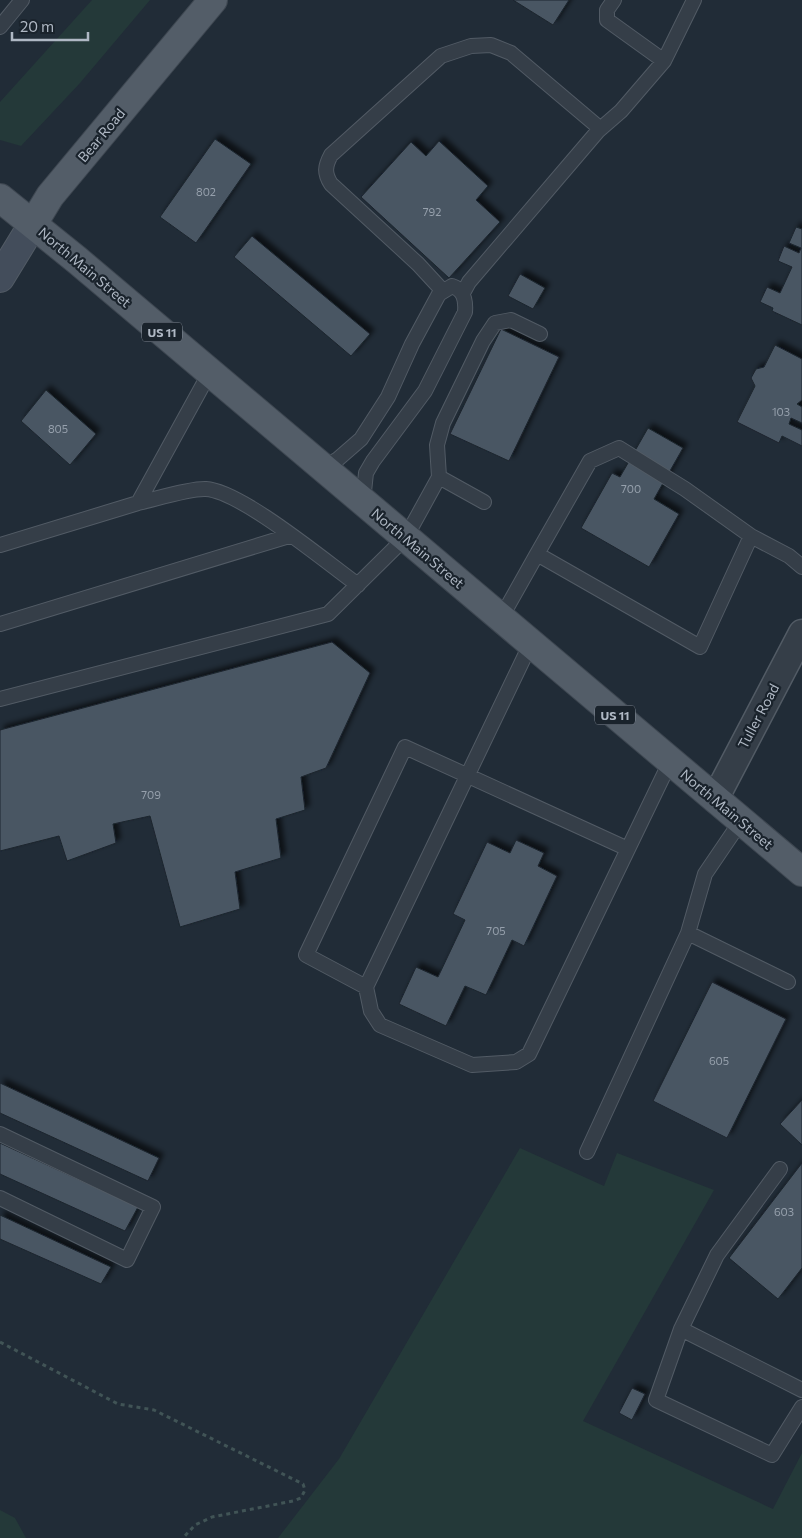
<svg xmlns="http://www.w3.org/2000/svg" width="802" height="1538" font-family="Commissioner,sans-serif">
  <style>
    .green { fill: #243939 }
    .building { fill: #4a5663; stroke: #1c252e; filter: url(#shadow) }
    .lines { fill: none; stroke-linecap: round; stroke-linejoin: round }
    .service-casing { stroke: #525b65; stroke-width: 16 }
    .minor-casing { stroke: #525b65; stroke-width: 29 }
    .secondary-casing { stroke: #525b65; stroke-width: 30 }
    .primary-casing { stroke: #3e4751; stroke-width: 30 }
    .path { stroke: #415456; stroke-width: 3; stroke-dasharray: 4 4; stroke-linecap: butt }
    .service { stroke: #353e48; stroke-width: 14 }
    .minor { stroke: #353e48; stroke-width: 26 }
    .secondary { stroke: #434d5b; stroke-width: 28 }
    .primary { stroke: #535d68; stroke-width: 28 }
    .labels { text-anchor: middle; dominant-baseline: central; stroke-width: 4.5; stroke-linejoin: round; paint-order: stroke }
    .number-label { font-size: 11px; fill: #96a0ac }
    .shield { fill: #1a232c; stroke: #828b96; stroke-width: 1 }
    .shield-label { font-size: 12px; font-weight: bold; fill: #afb8c4 }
    .street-label { font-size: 14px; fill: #afb8c4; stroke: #1a232c }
  </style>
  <defs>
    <filter id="shadow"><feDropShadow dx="4.5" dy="-4.5" stdDeviation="2.5" flood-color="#0009"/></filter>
  </defs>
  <rect width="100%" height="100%" fill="#212c37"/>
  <path class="green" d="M92,0H150L80,83L21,146L0,140V102Z
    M520,1148L604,1186L617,1153L714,1190L583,1421L773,1509L802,1453V1538H278L339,1459Z
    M0,1510L15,1518L26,1538H0Z"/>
  <path class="building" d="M513,0H569L553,25Z
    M215,139L251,164L196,243L160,217Z
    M439,141L488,186L476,200L500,222L449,278L361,197L411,142L426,156Z
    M796,227L802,229V325L772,311L773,308L760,302L767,287L780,293L792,267L778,261L784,246L799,253L801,248L789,243Z
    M252,236L370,334L351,356L234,257Z
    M520,274L545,288L533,309L508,296Z
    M501,329L559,357L509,461L450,434Z
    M775,345L802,359V400L797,404L802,407V423L791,418L789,424L802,430V446L782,436L779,443L737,422L755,386L751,378L756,369L764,367Z
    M46,390L96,434L70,465L21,421Z
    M648,428L683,448L654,499L679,514L649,567L581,528L612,473L620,477Z
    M332,642L370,673L326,768L301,777L305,810L276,819L281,858L235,872L240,909L180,927L150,816L113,824L116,843L67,861L59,836L0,851V730Z
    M516,840L544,853L538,866L557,876L524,946L512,940L486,995L465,986L446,1026L399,1004L416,967L438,977L465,920L453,914L487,842L510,853Z
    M712,982L786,1019L727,1138L653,1101Z
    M0,1083L159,1158L148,1181L0,1113Z
    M802,1100V1145L780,1124Z
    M0,1143L138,1207L125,1231L0,1174Z
    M802,1163V1268L778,1299L729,1258Z
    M0,1215L111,1267L101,1284L0,1239Z
    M632,1388L645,1394L632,1420L619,1413Z"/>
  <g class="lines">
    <g class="service-casing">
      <path id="service" d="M614,0L607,10V20L664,61
        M0,27L22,0
        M598,131L621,111L664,61L694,0
        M442,290L418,264L331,184C324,173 325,166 331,155L441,56L471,46L491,45L511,53L596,125L598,131L469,282L463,293
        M323,468L338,459L361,439L388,397L412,344L439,294L452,286C464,290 466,300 465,312L425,391L373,461L366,473L363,501
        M439,477L484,502
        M138,503C156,499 190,488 206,489C241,491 326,562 358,585
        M0,545L138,503L210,372
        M537,554L590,461L619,448L685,489L751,536
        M501,618L537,554L700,647L751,536L789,556L802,567
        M0,624L289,536
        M531,643L366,987L371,1011L380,1025L472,1065L516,1062L529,1054L670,762
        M0,699L328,614L406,537L439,477L437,445L443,423L483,341L495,323L511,320L540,334
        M688,933L788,982
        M366,987L306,955L405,747L628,849
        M0,1134L153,1207L127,1260L0,1198
        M587,1152L688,933L705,874L741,821
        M780,1169L717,1255L681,1329L656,1400L772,1455L802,1407
        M681,1329L802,1390"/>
    </g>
    <g class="minor-casing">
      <path id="minor" d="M715,799L802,633"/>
    </g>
    <g class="secondary-casing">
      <path id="secondary" d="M0,278L33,224"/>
    </g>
    <g class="primary-casing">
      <path id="primary" d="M0,198L77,260L802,872
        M33,224L50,196L213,0"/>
    </g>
    <path class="path" d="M0,1342L118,1404L154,1410L303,1484L305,1490L301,1498L293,1501L212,1517L195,1525L183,1538"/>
    <use href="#service" class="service"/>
    <use href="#minor" class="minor"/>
    <use href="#secondary" class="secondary"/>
    <use href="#primary" class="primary"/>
  </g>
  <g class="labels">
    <g class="number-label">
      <text x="206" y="191">802</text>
      <text x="432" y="211">792</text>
      <text x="781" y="411">103</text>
      <text x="58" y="428">805</text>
      <text x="631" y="488">700</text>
      <text x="151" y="794">709</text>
      <text x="496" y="930">705</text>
      <text x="719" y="1060">605</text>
      <text x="784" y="1211">603</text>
    </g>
    <g class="shield">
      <rect x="142" y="322.5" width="40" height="19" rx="4"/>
      <rect x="595" y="705.5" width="40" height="19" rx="4"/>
    </g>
    <g class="shield-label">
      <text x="162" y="332">US 11</text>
      <text x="615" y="715">US 11</text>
    </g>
    <g class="street-label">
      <text transform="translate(101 135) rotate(-50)">Bear Road</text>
      <text transform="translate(85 267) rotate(40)">North Main Street</text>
      <text transform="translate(418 548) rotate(40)">North Main Street</text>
      <text transform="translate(758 716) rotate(-62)">Tuller Road</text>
      <text transform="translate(727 809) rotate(40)">North Main Street</text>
    </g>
  </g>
  <path d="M12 32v8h76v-8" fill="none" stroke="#afb8c4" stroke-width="2.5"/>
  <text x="20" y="32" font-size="15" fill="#afb8c4" stroke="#1a232c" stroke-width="4" paint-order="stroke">20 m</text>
</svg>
